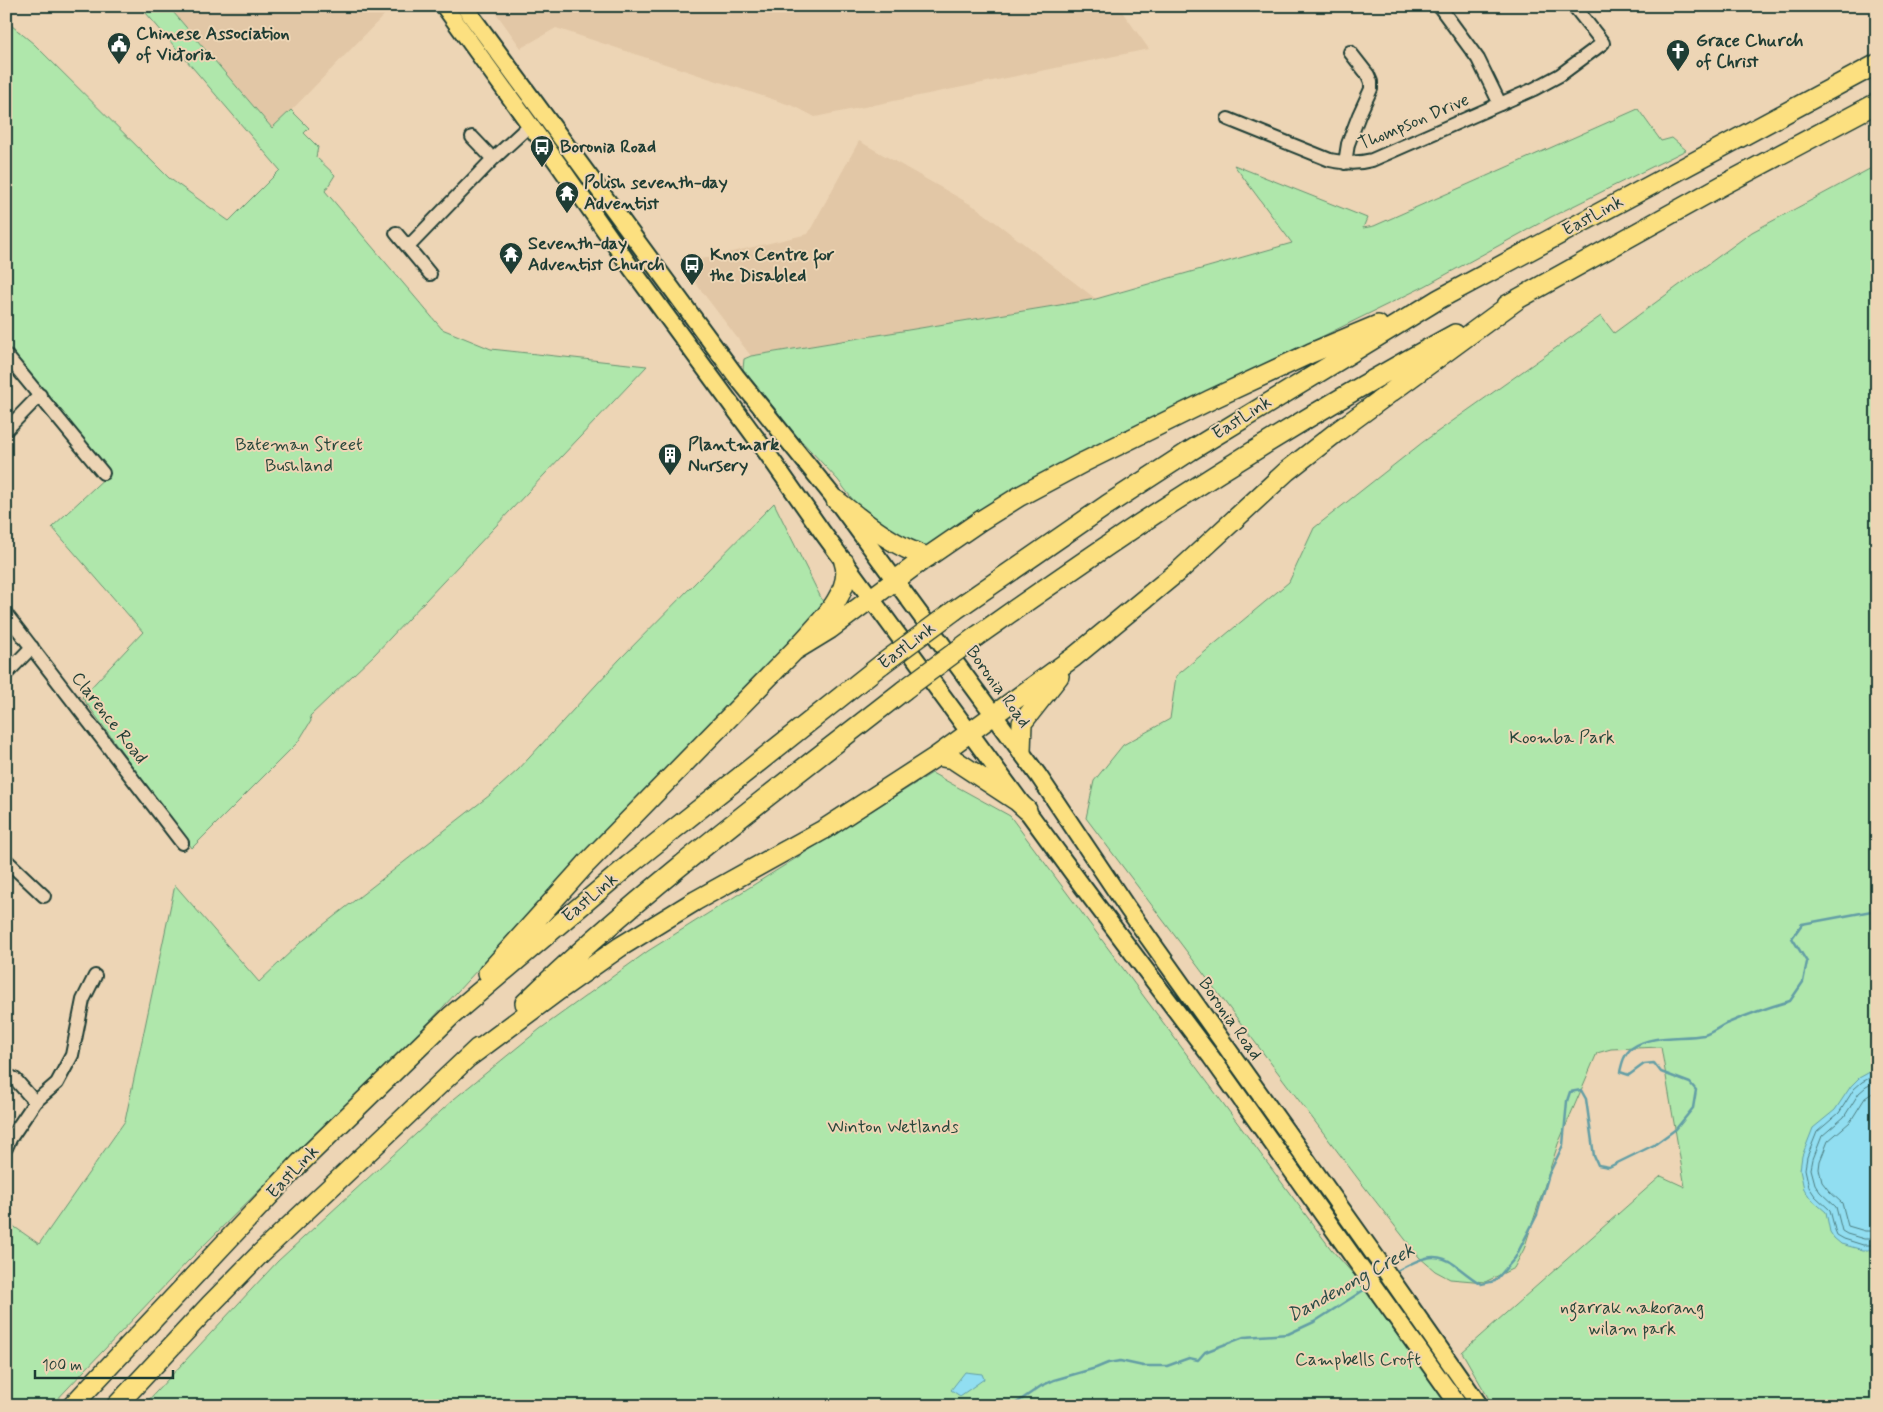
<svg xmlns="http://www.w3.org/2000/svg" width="1883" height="1412" font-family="Mynerve,sans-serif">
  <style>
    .built { fill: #e2c7a6 }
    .green { fill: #afe7ab; stroke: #679270 }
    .water { fill: #91def1; stroke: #639ea5 }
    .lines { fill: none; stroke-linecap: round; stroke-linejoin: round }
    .shore { stroke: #4d7d80; stroke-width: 1 }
    .stream { stroke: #639ea5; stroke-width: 2.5 }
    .minor-casing { stroke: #1f3d34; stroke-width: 16 }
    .major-casing { stroke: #1f3d34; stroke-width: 20 }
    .highway-casing { stroke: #1f3d34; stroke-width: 22 }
    .minor { stroke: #edd5b5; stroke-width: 12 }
    .major { stroke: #fce080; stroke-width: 16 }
    .highway { stroke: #fce080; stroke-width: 19 }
    .highway-bridge-casing { stroke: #1f3d34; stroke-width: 22; stroke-linecap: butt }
    .highway-bridge { stroke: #fce080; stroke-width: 19 }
    .labels { text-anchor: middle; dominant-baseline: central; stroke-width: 4; stroke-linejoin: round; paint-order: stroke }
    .poi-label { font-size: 18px; font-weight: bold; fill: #1f3d34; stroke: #edd5b5; text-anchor: start }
    .street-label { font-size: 18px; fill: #1f3d34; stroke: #edd5b5 }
    .park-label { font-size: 18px; fill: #26463a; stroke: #edd5b5 }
    .water-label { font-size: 19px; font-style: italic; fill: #2a4d47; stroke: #edd5b5 }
  </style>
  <rect width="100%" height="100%" fill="#edd5b5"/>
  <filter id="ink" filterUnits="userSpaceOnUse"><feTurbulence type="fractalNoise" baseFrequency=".02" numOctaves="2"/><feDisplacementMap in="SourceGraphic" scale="10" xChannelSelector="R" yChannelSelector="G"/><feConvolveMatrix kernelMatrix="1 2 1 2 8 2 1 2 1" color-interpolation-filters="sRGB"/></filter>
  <g filter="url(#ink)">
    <path class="built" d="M168,6H393L273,129Z
      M491,6H1118L1149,49L815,117L796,107L556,28L521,48Z
      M859,141L977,208L1096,299L751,356L681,264L808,234Z"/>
    <path class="green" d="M140,6H168L272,128L291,110L309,128L304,133L318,147L316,157L335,175L325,191L442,329L491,349L647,366L374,655L310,716L311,721L298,742L192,848L82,697L143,632L52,527L109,474L6,349V21L34,44L169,178L229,221L280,170Z
      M1638,109L1661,141L1672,138L1686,150L1551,217L1425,286L1081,455L926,548L913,547L862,512L838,480L796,435L743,369L744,359L751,356L1096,299L1292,243L1234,165L1367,218L1363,228L1374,226Z
      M1877,165V1406H1493L1462,1352L1661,1176L1685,1187L1661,1047L1611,1049L1597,1053L1558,1144L1524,1249L1514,1268L1485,1282L1450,1279L1435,1271L1419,1257L1359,1180L1086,818L1094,781L1123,745L1170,719L1176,676L1289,582L1314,528L1423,442L1601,316L1614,333L1752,232Z
      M774,503L825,606L764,667L541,901L432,1019L188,1261L51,1406H6V1221L39,1244L125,1121L175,885L259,982L300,943L490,795L518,770L619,660Z
      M932,773L1010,816L1331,1249L1371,1294L1369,1296L1433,1381L1449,1406H143L278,1261L454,1099L540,1029L648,951Z"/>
    <path class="water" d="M1877,1068V1250H1863L1841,1244L1834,1238L1830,1232L1826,1212L1811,1199L1804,1189L1800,1170L1802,1156L1813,1128L1835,1110L1851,1086L1859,1078Z
      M965,1372L982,1374L984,1379L960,1396L951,1390Z"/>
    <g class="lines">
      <path class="shore" d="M1877,1074L1862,1082L1854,1089L1839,1113L1817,1132L1807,1157L1805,1169L1809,1187L1815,1196L1830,1210L1835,1230L1837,1235L1844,1239L1863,1245H1877
        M1877,1081L1866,1087L1859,1093L1844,1117L1822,1136L1813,1159L1811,1169L1815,1184L1820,1192L1836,1207L1842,1231L1847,1234L1864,1239H1877
        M1877,1090L1865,1098L1850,1122L1828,1141L1820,1161L1819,1169L1822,1182L1829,1191L1842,1203L1848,1226L1865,1231H1877"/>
      <path class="stream" d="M1393,1273C1414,1262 1433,1248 1455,1265C1464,1272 1471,1278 1481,1284L1495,1281L1515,1258L1537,1215L1549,1174L1563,1145L1567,1101L1570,1092L1581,1090L1586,1099L1594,1156L1598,1165L1609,1167L1654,1145L1676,1129L1693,1108L1696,1090L1690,1083L1661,1072L1654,1063L1644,1064L1629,1075L1620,1072C1622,1063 1624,1054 1632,1048C1652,1034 1681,1039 1704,1035C1712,1033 1720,1026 1728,1023C1749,1014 1769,1007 1790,1001L1803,982L1807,962L1792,938L1802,924L1877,910
        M1012,1406L1041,1386L1054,1380L1096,1368L1108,1363L1120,1361L1143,1366H1167L1189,1358L1198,1360L1205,1352L1244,1337L1288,1334L1314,1322L1367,1288"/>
      <g class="minor-casing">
        <path id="minor" d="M1439,6L1478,59L1500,104
          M1228,119L1330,160C1345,163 1357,164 1372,160L1534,89L1560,75L1603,43L1574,6
          M472,137L493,159
          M1345,163L1348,144L1359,115L1371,89V82L1368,75L1350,52
          M396,233L430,274
          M408,247L493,159L530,125
          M6,355L103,473
          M6,430L40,395
          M6,614L182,843
          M6,674L32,647
          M6,860L44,896
          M6,1075L15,1079L35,1102
          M6,1148L10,1139L35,1102L57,1083L72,1055L83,1000L95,976"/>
      </g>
      <g class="major-casing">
        <path id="major" d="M444,6L559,165L632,269L767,453L823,533L1083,887L1211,1057L1459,1406
          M464,6L736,376L836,500L1038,775L1128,909L1378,1260L1480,1406"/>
      </g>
      <g class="highway-casing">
        <path id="highway" d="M1507,305L1723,185L1877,103
          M836,500C864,522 894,547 928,557
          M955,610L1107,505L1190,451L1439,299L1877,64
          M977,636C1030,599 1084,561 1138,525C1241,457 1346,393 1455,334
          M794,651L830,629L913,567L980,521L1020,496L1084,462L1210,400L1311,353L1378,325
          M1021,751L1022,723L1059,676
          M937,756L953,759L1017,801L1027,810
          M488,973L586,864L794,651C813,629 855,593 844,562
          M525,1003C643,889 775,791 904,690
          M469,1057L559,990L620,947L695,901L823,830L937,756L1074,657L1181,569L1287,471L1338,431L1518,299
          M72,1406L300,1163L451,1016L629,865L882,664
          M116,1406L210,1305L261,1253L478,1048"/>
      </g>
      <use href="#minor" class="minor"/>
      <use href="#major" class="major"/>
      <use href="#highway" class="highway"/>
      <g class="highway-bridge-casing">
        <path id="highway-bridge" d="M882,664L955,610
          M904,690L977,636"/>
      </g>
      <use href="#highway-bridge" class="highway-bridge"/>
    </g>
  </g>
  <defs>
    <g id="civic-pin" transform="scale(1.25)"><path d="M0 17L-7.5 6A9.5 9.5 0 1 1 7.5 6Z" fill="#1f3d34" stroke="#edd5b5"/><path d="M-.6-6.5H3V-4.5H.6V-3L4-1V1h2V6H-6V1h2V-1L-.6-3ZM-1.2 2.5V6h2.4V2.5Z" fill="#fff"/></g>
    <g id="church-pin" transform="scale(1.25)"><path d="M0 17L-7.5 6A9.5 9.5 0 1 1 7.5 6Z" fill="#1f3d34" stroke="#edd5b5"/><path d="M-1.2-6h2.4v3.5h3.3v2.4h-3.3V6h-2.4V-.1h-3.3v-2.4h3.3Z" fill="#fff"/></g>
    <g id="bus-pin" transform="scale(1.25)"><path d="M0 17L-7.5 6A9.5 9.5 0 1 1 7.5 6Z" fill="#1f3d34" stroke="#edd5b5"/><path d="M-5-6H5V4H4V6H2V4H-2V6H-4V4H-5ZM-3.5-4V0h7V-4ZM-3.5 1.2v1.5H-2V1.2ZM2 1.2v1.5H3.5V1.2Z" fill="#fff"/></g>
    <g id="temple-pin" transform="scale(1.25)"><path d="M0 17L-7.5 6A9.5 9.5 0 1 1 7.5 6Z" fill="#1f3d34" stroke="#edd5b5"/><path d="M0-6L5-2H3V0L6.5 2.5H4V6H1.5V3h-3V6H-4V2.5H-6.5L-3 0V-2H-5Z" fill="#fff"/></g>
    <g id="building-pin" transform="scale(1.25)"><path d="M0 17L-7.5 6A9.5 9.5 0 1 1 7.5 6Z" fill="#1f3d34" stroke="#edd5b5"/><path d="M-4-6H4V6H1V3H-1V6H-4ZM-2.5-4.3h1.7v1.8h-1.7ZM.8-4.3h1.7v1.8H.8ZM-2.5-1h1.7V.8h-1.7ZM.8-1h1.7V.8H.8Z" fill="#fff"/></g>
  </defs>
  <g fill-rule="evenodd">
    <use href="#civic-pin" x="119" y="44"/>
    <use href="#church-pin" x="1678" y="51"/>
    <use href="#bus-pin" x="542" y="147"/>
    <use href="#temple-pin" x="567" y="193"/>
    <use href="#temple-pin" x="511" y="254"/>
    <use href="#bus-pin" x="692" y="265"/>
    <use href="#building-pin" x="670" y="455"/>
  </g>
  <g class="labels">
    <g class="poi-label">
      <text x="136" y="34">Chinese Association<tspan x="136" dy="21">of Victoria</tspan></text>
      <text x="1696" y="41">Grace Church<tspan x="1696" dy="21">of Christ</tspan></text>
      <text x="560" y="147">Boronia Road</text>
      <text x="584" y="183">Polish seventh-day<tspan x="584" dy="21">Adventist</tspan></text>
      <text x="528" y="244">Seventh-day<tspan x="528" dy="21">Adventist Church</tspan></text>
      <text x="710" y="255">Knox Centre for<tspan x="710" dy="21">the Disabled</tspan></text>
      <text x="688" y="445">Plantmark<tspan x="688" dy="21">Nursery</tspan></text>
    </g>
    <g class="street-label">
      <text transform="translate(1414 122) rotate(-23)">Thompson Drive</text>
      <text transform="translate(1593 216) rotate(-28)">EastLink</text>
      <text transform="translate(1242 418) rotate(-32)">EastLink</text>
      <text transform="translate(907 646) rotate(-37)">EastLink</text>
      <text transform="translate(998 687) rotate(54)">Boronia Road</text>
      <text transform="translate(109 718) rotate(52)">Clarence Road</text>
      <text transform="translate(590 898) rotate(-40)">EastLink</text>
      <text transform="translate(1230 1019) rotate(55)">Boronia Road</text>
      <text transform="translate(293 1172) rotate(-46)">EastLink</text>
    </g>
    <g class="park-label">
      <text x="299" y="445">Bateman Street<tspan x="299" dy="21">Bushland</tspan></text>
      <text x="1562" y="738">Koomba Park</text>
      <text x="893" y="1127">Winton Wetlands</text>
      <text x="1632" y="1308">ngarrak nakorang<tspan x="1632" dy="21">wilam park</tspan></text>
      <text x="1358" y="1360">Campbells Croft</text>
    </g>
    <g class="water-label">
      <text transform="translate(1351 1283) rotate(-29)">Dandenong Creek</text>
    </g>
  </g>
  <rect width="1883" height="1412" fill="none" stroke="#edd5b5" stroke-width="25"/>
  <rect x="12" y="12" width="1858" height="1387" fill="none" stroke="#1f3d34" stroke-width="2" filter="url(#ink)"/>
  <path d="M35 1370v8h138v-8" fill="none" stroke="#1f3d34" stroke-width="2.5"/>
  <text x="42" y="1370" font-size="15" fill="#1f3d34" stroke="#edd5b5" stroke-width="4" paint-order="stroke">100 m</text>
</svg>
